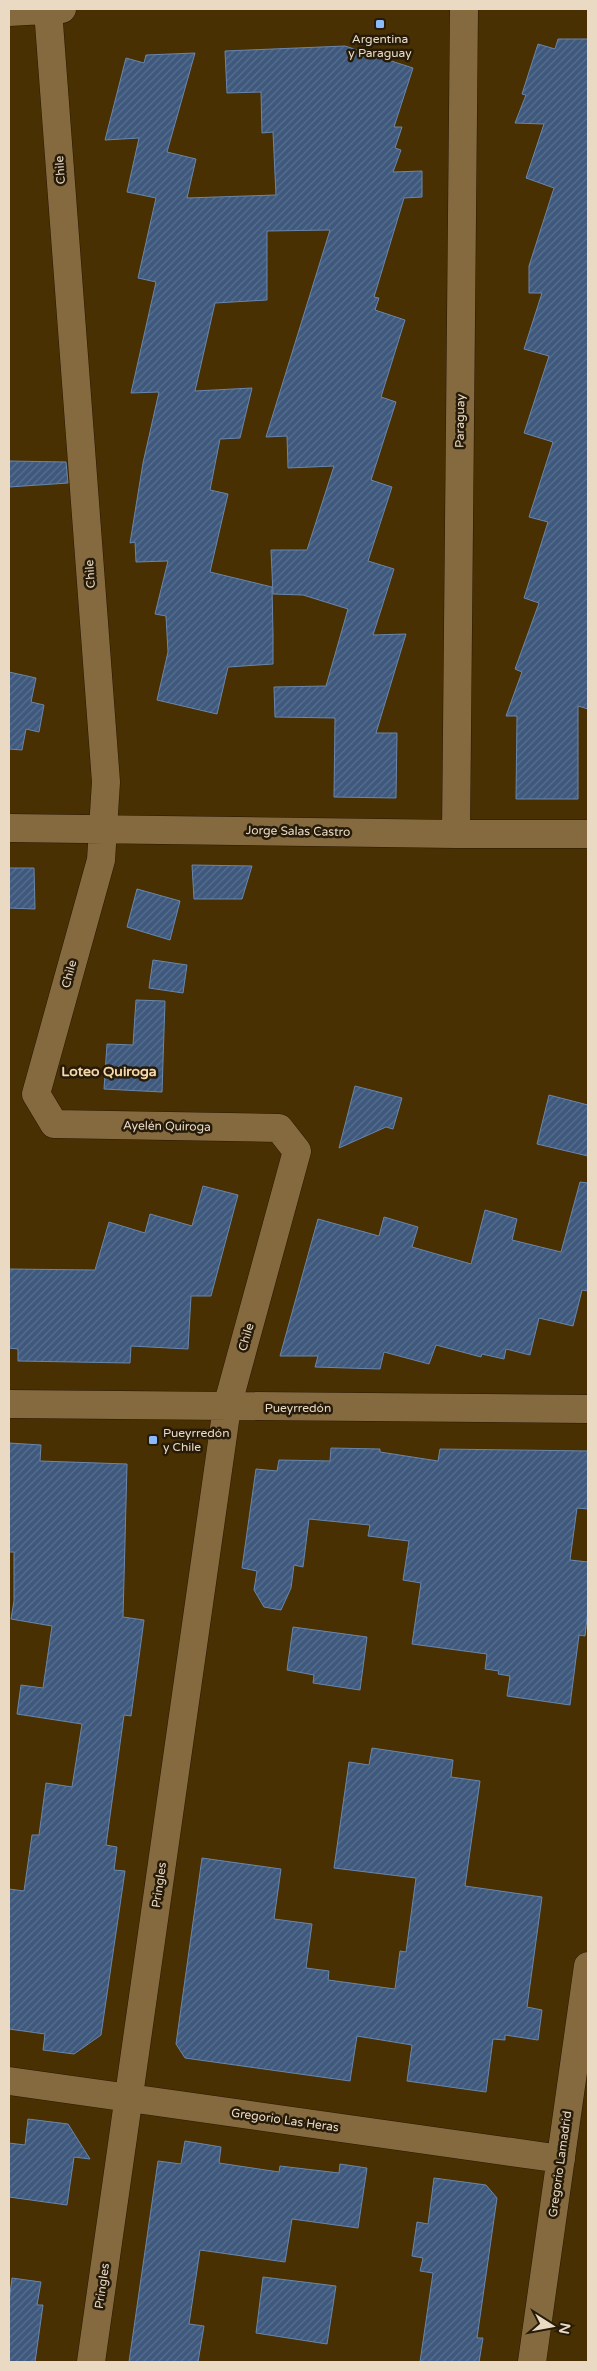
<svg xmlns="http://www.w3.org/2000/svg" width="597" height="2371" font-family="'Varela Round',sans-serif">
  <style>
    .building { fill: url(#building-hatch); stroke: #6986ac }
    .lines { fill: none; stroke-linecap: round; stroke-linejoin: round }
    .minor-casing { stroke: #2b1800; stroke-width: 29 }
    .minor { stroke: #856a40; stroke-width: 28 }
    .poi-dot { fill: #8abafc; stroke: #261b09; stroke-width: 2 }
    .labels { text-anchor: middle; dominant-baseline: central; stroke-width: 5; stroke-linejoin: round; paint-order: stroke }
    .poi-label { font-size: 12px; fill: #eadac4; stroke: #261b09 }
    .street-label { font-size: 12px; fill: #eadac4; stroke: #261b09 }
    .neighbourhood-label { font-size: 14px; font-weight: bold; fill: #f7d8ab; stroke: #261b09 }
  </style>
  <defs>
    <pattern id="building-hatch" width="6" height="6" patternUnits="userSpaceOnUse" patternTransform="scale(1.25)"><rect width="6" height="6" fill="#3e597d"/><path d="M-1 1l2-2M0 6l6-6M5 7l2-2" fill="none" stroke="#5a708e"/></pattern>
  </defs>
  <rect width="100%" height="100%" fill="#493002"/>
  <path class="building" d="M558,39H588V709L578,706V799H516L517,716H506L522,672L515,669L539,603L524,598L548,522L529,517L553,442L524,433L549,356L524,349L542,293H529V266L554,188L526,178L544,124L515,123L526,95L522,94L538,44L555,49Z
    M345,46L413,68L394,127H402L395,148L401,150L393,172L422,171V197L404,198L374,297L379,298L375,310L405,320L381,397L396,402L371,480L392,487L368,561L394,569L373,635L406,634L376,733H397L396,798L334,797L335,718L275,717L274,687L326,686L348,609L303,595L273,594L271,550H307L334,466L288,468L287,436L266,437L330,230L267,231V300L215,303L195,391L252,388L240,438L220,439L210,490L228,494L210,572L272,587L273,634V664L228,667L217,714L157,700L168,652L166,616L155,614L168,561L136,562L135,542L130,543L143,463L159,392L131,393L156,282L138,278L156,198L127,192L139,138L105,140L126,58L144,63L146,55L195,53L167,152L196,159L187,198L276,195L273,132L262,133L261,92L227,93L225,51Z
    M9,461L66,462L68,483L9,487Z
    M9,672L36,678L31,702L44,705L39,732L26,729L22,750L9,749Z
    M192,865L252,866L242,899H194Z
    M9,868H34L35,909L9,908Z
    M137,889L180,901L170,940L127,927Z
    M153,960L187,965L183,993L149,988Z
    M136,1000L165,1001L162,1092L104,1089L107,1044L133,1045Z
    M355,1086L402,1098L393,1129L386,1127L339,1148Z
    M549,1095L588,1105V1156L537,1144Z
    M580,1182L588,1183V1291L582,1290L573,1326L539,1318L530,1355L506,1349L504,1359L482,1354L481,1357L436,1345L429,1364L384,1352L380,1369L315,1367L318,1356H280L318,1219L379,1236L384,1217L418,1227L412,1247L471,1264L485,1210L517,1219L512,1240L561,1252Z
    M203,1186L238,1195L211,1296H191L188,1349L131,1346L130,1363L18,1361V1349L9,1348V1269L95,1270L109,1222L145,1233L150,1214L192,1226Z
    M9,1443L41,1445L40,1461L127,1464L123,1617L144,1620L131,1716L124,1715L106,1845L117,1847L114,1870L125,1871L101,2035L74,2054L43,2050L45,2034L9,2029V1889L24,1891L32,1835H39L46,1783L72,1787L82,1724L17,1714L21,1685L43,1688L52,1626L11,1619L14,1601V1552H9Z
    M331,1448L380,1449V1452L438,1461L440,1449L588,1451V1509L577,1508L570,1560L588,1562V1610L585,1636L579,1635L570,1705L507,1696L510,1676L498,1674L499,1671L485,1669L487,1654L412,1644L421,1583L403,1580L409,1541L368,1536L370,1525L309,1519L303,1567L294,1565L291,1588L281,1610L264,1607L254,1590L257,1571L242,1568L256,1469L277,1471L279,1460L330,1461Z
    M293,1627L367,1637L360,1690L313,1683L314,1675L287,1670Z
    M372,1748L453,1760L451,1777L480,1781L465,1886L542,1897L527,2007L542,2010L538,2040L505,2035V2040L493,2039L486,2092L407,2081L412,2045L357,2036L350,2081L185,2058L176,2044L202,1858L281,1869L274,1919L312,1924L306,1968L329,1971L328,1980L395,1989L400,1951L406,1952L416,1878L334,1868L349,1762L369,1765Z
    M28,2119L68,2124L90,2159L74,2157L67,2205L9,2197V2143L25,2145Z
    M185,2141L221,2147L219,2163L279,2172L280,2166L339,2173L340,2164L367,2168L358,2228L292,2219L285,2262L200,2250L189,2324L204,2326L198,2362H129L158,2161L181,2164Z
    M434,2178L486,2185L497,2198L477,2338H483L479,2362H420L433,2273L420,2271L423,2258L412,2256L417,2222L428,2224Z
    M263,2277L336,2286L327,2344L256,2333Z
    M12,2278L41,2282L37,2305H43L35,2362H9V2302Z"/>
  <g class="lines">
    <g class="minor-casing">
      <path id="minor" d="M48,10L106,782L101,860L36,1094L54,1124L279,1128L297,1151L227,1407L91,2362
        M9,12L62,9
        M9,828L456,834H588
        M456,834L464,9
        M9,1404L588,1409
        M9,2081L561,2159
        M532,2362L588,1966"/>
    </g>
    <use href="#minor" class="minor"/>
  </g>
  <g class="poi-dot">
    <rect x="375" y="19" width="10" height="10" rx="2.5"/>
    <rect x="148" y="1435" width="10" height="10" rx="2.5"/>
  </g>
  <g class="labels">
    <g class="poi-label">
      <text x="380" y="39">Argentina<tspan x="380" dy="14">y Paraguay</tspan></text>
      <text x="163" y="1433" text-anchor="start">Pueyrredón<tspan x="163" dy="14">y Chile</tspan></text>
    </g>
    <g class="street-label">
      <text transform="translate(60 170) rotate(-94)">Chile</text>
      <text transform="translate(460 421) rotate(-89)">Paraguay</text>
      <text transform="translate(90 574) rotate(-94)">Chile</text>
      <text transform="translate(298 831) rotate(1)">Jorge Salas Castro</text>
      <text transform="translate(69 974) rotate(-75)">Chile</text>
      <text transform="translate(167 1126) rotate(1)">Ayelén Quiroga</text>
      <text transform="translate(246 1337) rotate(-74)">Chile</text>
      <text x="298" y="1408">Pueyrredón</text>
      <text transform="translate(159 1885) rotate(-82)">Pringles</text>
      <text transform="translate(285 2120) rotate(8)">Gregorio Las Heras</text>
      <text transform="translate(560 2164) rotate(-82)">Gregorio Lamadrid</text>
      <text transform="translate(102 2286) rotate(-82)">Pringles</text>
    </g>
    <g class="neighbourhood-label">
      <text x="109" y="1071">Loteo Quiroga</text>
    </g>
  </g>
  <rect width="597" height="2371" fill="none" stroke="#eadac4" stroke-width="20"/>
  <g transform="translate(552 2326) rotate(101)" stroke="#261b09" stroke-width="4" paint-order="stroke">
  <path d="M0-4L9 19L0 12L-9 19Z" fill="#eadac4"/>
  <text y="-8" font-size="14" font-weight="bold" text-anchor="middle" fill="#eadac4">N</text>
  </g>
</svg>
